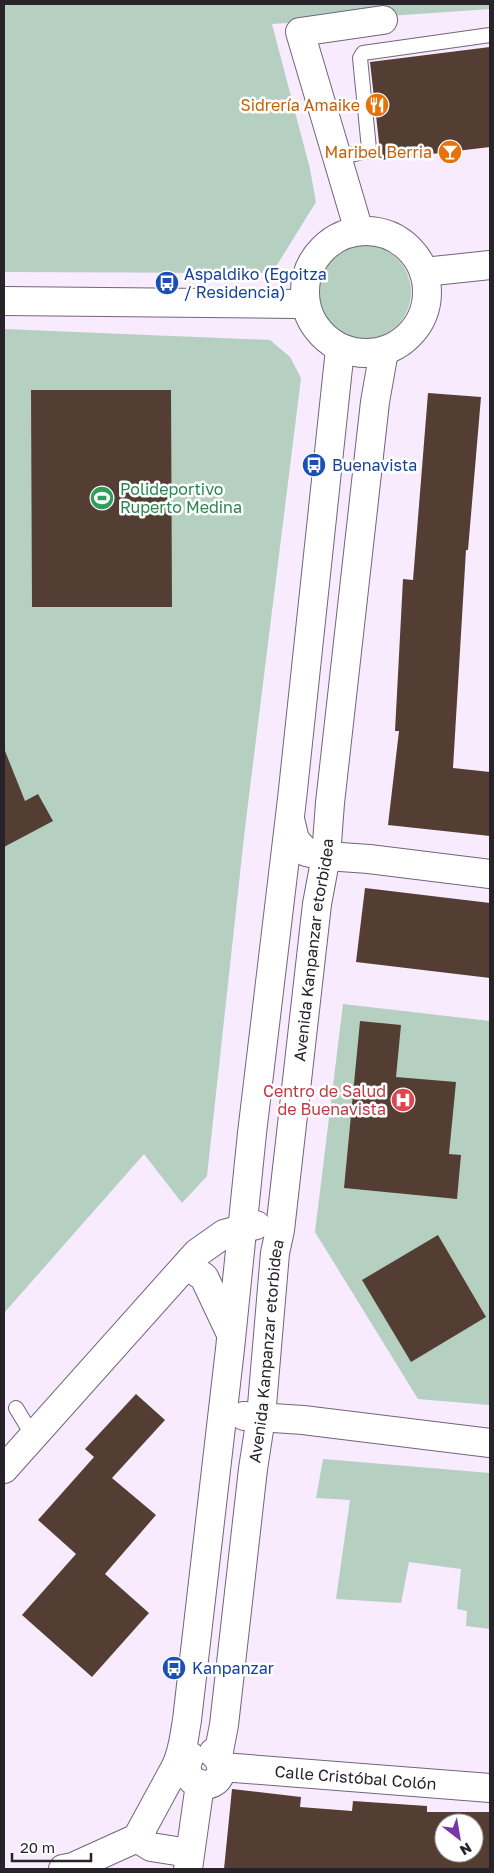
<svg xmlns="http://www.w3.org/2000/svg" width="494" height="1873" font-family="'Golos Text',sans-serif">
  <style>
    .green { fill: #b5d0c1 }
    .building { fill: #543e34; fill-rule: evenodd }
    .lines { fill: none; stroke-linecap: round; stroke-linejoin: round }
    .lane-casing { stroke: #726578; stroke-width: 16 }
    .street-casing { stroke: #726578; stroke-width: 30 }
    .lane { stroke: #fff; stroke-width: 14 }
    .street { stroke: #fff; stroke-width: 28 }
    .labels { text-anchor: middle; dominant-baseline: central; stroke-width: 5; stroke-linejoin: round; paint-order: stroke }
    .food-label { font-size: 16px; fill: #c56008; stroke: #fff; text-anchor: end }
    .transit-label { font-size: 16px; fill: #164399; stroke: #fff; text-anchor: start }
    .leisure-label { font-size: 16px; fill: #27864d; stroke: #fff; text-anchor: start }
    .street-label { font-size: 16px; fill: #28222a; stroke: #fff }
    .health-label { font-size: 16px; fill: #be3a42; stroke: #fff; text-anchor: end }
  </style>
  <rect width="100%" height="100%" fill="#f7ebfd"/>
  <path class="green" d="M4,4H490V9L272,24L310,169L316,202L272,273L4,272Z
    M317 292a47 47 0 1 1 94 0a47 47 0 1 1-94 0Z
    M4,329L270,340L290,357L301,378L245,828L207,1176L182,1203L144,1154L4,1313Z
    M343,1004L490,1021V1405L418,1399L315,1232Z
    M323,1459L490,1473V1629L466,1626L467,1611L457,1609L461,1569L409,1562L401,1603L336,1599L350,1500L316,1498Z"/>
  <path class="building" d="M490,47V147L381,160L370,62Z
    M31,390H171L172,607H32Z
    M428,393L481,397L468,550H466L453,768L490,772V836L388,825L399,731H395L403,579L413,580Z
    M4,751H5L25,801L38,794L53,821L4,847Z
    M365,888L490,903V978L356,962Z
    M360,1021L401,1025L396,1077L456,1082L449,1154L461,1155L457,1199L344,1188Z
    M438,1235L486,1317L411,1362L362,1280Z
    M136,1394L165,1420L112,1478L156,1515L105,1574L149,1613L92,1677L22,1615L76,1554L38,1520L94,1457L85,1449Z
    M232,1789L301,1797L300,1807L352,1811L353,1801L427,1806V1812H490V1869H224ZM444,1823H474V1853H444Z"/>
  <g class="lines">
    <g class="lane-casing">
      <path id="lane" d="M337,158L368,151L369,149L360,58L363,53L490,35
        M16,1408L33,1436"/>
    </g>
    <g class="street-casing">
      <g id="street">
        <circle cx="366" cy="292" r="61"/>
        <path d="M359,231L300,32L383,20"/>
        <path d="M424,272L490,265"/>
        <path d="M4,301L296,304L304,302"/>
        <path d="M290,819L295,840L306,852L326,856L369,859L490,874"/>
        <path d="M187,1266L204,1277L230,1332"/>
        <path d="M244,1416L303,1420L490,1443"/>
        <path d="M4,1469L197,1253L224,1234L256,1225"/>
        <path d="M190,1756C175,1785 218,1796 221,1770C222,1762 218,1757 213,1753"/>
        <path id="s1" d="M218,1756L224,1725L253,1469L261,1417L275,1253L280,1230L317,904L326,856L330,803L375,402L384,351"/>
        <path id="s2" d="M222,1767L490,1788"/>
        <path d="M137,1838L151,1847L189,1853"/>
        <path d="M63,1869L73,1867L137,1838L175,1768C183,1753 184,1737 187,1720L230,1349L252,1133L292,799L340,349"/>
        <path d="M188,1869L200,1784"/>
      </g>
    </g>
    <use href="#lane" class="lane"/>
    <use href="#street" class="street"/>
  </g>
  <defs>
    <g id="restaurant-disc" transform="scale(1.25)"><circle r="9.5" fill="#e8710a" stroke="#fff"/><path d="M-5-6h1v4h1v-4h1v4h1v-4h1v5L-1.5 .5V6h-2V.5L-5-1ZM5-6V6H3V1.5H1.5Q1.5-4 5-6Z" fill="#fff"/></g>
    <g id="bar-disc" transform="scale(1.25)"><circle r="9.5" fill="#e8710a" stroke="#fff"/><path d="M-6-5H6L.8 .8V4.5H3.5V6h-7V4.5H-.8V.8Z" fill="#fff"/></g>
    <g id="bus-disc" transform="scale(1.25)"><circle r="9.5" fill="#1a4fb4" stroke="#fff"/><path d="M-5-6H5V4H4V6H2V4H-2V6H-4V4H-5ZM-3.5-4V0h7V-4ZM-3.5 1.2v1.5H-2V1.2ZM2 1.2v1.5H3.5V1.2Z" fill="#fff"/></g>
    <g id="stadium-disc" transform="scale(1.25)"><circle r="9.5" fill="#2e9e5b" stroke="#fff"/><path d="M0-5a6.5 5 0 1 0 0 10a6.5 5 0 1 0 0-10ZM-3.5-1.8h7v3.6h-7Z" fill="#fff"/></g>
    <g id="hospital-disc" transform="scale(1.25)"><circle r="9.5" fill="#e0444e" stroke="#fff"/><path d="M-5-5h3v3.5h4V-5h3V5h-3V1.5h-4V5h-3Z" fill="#fff"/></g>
  </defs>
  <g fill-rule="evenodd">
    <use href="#restaurant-disc" x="377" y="105"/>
    <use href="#bar-disc" x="450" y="152"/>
    <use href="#bus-disc" x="167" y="283"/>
    <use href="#bus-disc" x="314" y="465"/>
    <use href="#stadium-disc" x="102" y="498"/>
    <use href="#hospital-disc" x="403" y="1100"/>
    <use href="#bus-disc" x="174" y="1668"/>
  </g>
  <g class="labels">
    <g class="food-label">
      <text x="360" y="105">Sidrería Amaike</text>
      <text x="432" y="152">Maribel Berria</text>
    </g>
    <g class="transit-label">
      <text x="184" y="274">Aspaldiko (Egoitza<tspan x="184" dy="18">/ Residencia)</tspan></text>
      <text x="332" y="465">Buenavista</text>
      <text x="192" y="1668">Kanpanzar</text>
    </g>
    <g class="leisure-label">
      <text x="120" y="489">Polideportivo<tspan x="120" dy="18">Ruperto Medina</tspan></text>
    </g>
    <g class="street-label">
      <text stroke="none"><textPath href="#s1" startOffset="812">Avenida Kanpanzar etorbidea</textPath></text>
      <text stroke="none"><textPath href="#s1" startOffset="408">Avenida Kanpanzar etorbidea</textPath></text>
      <text stroke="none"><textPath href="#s2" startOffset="134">Calle Cristóbal Colón</textPath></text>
    </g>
    <g class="health-label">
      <text x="386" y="1091">Centro de Salud<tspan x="386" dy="18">de Buenavista</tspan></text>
    </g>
  </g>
  <rect width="494" height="1873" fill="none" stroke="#28222a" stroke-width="10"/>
  <g transform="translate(459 1838) rotate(149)"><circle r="24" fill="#ffffff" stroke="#a9a7aa"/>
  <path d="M0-4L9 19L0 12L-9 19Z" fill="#7a36a9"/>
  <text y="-8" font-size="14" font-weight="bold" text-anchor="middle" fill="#28222a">N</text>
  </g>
  <path d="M12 1853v8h79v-8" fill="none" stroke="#28222a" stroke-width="2.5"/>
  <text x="20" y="1853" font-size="15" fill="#28222a" stroke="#ffffff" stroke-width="4" paint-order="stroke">20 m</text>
</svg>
